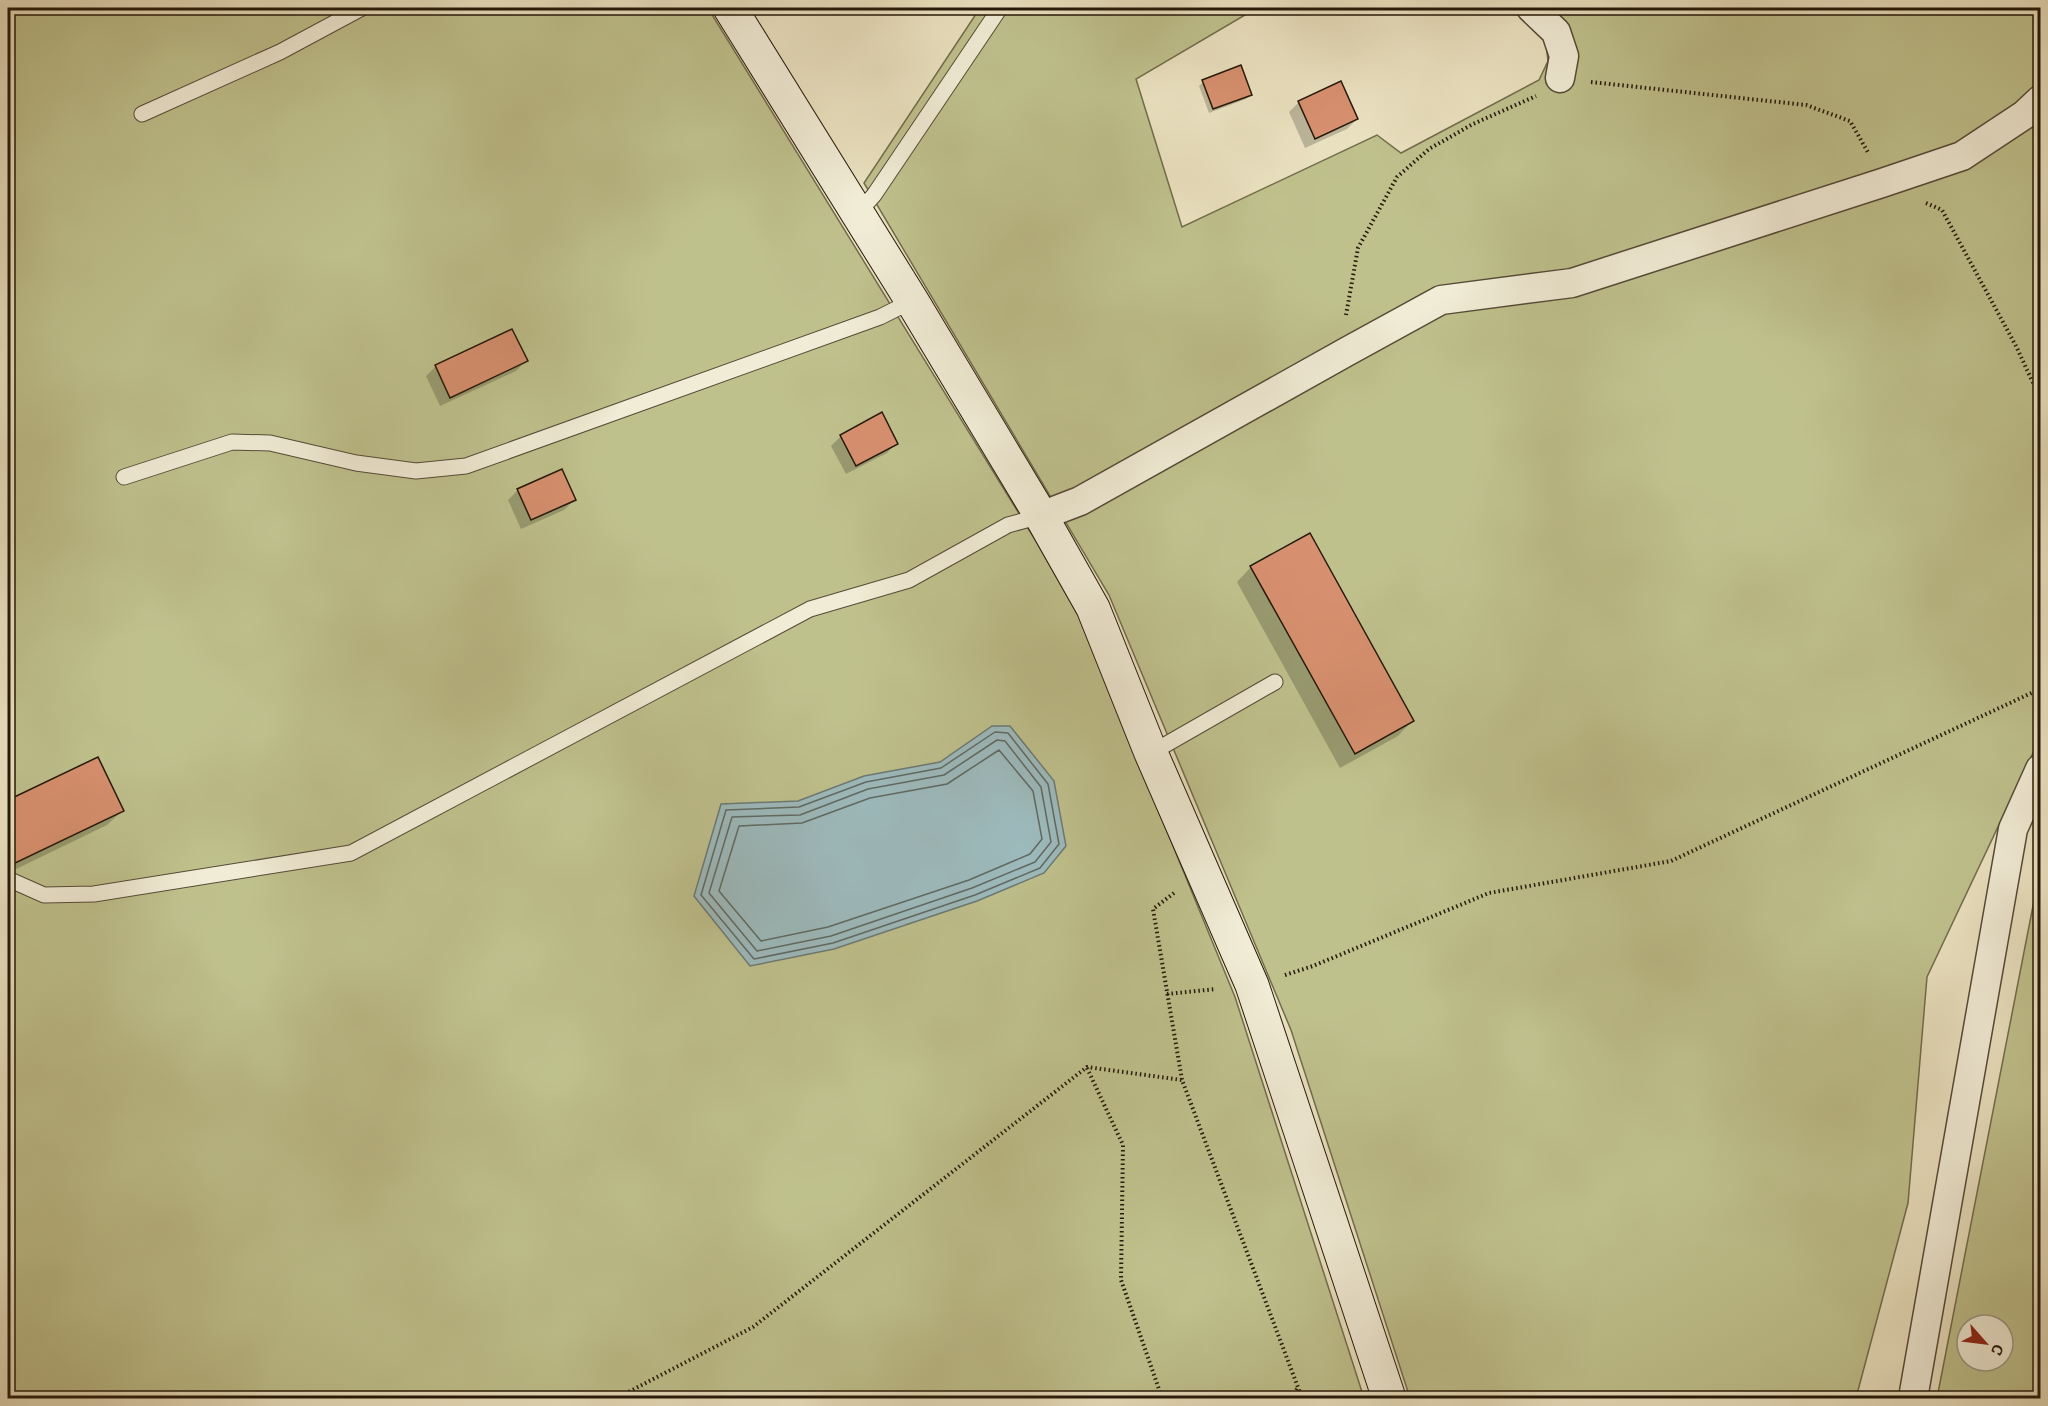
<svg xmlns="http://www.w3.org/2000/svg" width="2048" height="1406" font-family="Alegreya,serif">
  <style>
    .green { fill: #bfc18d; stroke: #726c4b; stroke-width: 1.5; fill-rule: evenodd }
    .water { fill: #9dbbbe; stroke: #6d7a76; stroke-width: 1.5 }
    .shadow { fill: #0003 }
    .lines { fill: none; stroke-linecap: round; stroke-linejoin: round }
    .shore { stroke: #606a64; stroke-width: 1.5 }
    .building { fill: #d7906f; stroke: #241809; stroke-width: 1.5 }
    .lane-casing { stroke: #564a37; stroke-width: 17 }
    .street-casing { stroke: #564a37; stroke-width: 31 }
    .secondary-casing { stroke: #241809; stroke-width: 35 }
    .path { stroke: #241809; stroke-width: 4; stroke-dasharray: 1.5 3; stroke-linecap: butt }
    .lane { stroke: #f1ecd6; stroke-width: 15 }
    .street { stroke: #f1ecd6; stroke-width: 28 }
    .secondary { stroke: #f1ecd6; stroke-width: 33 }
  </style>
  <rect width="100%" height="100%" fill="#eae1c0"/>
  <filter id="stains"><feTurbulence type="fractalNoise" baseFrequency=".00333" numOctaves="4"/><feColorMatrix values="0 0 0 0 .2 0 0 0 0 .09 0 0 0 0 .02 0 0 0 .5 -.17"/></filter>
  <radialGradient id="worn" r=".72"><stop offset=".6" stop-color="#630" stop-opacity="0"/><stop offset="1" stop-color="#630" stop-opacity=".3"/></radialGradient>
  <path class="green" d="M8,8H708L1034,538L1079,617L1235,997L1364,1398H8Z
    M980,8H1257L1136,79L1182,227L1377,135L1401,153L1539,80L1548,61L1545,36L1512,8H2040V738L1927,977L1908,1203L1856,1398H1410L1291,1030L1109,595L864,183Z
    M2040,870V1398H1937ZM1967,1325H2003V1361H1967Z"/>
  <path class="water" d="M992,726H1010L1054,781L1066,846L1044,873L977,901L834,949L750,966L694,896L721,804L798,801L864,776L940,762Z"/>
  <path class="shadow" d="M929,8H948L940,15Z
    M1203,82L1251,95L1246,99L1209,113L1199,86Z
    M1340,83L1357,119L1347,129L1305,148L1289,112L1299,102Z
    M526,361L516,371L440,406L426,376L436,366Z
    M841,436L896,443L887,453L846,474L831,446Z
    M518,490L574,500L564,510L521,529L508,500Z
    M1251,567L1412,721L1398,736L1340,768L1237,582Z
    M97,759L122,811L107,825L8,873V802Z"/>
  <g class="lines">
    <path class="shore" d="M995,732L1008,733L1048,784L1059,844L1040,868L975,895L833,943L754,959L701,895L726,810L799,807L866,782L941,768Z
      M997,740L1005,741L1041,787L1051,842L1035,862L972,888L831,936L757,951L709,893L732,817L800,815L868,789L944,775Z
      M999,750L1033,791L1042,839L1030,854L969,880L828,927L761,941L719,891L739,826L802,823L870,798L947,784Z"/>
  </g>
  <path class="building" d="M1241,65L1252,95L1213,109L1202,80Z
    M1341,81L1358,119L1315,139L1298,101Z
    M512,329L528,361L450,398L435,365Z
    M882,412L898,444L856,466L840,435Z
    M562,469L576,500L531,520L517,489Z
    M1310,533L1414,721L1355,754L1250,566Z
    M98,757L124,811L11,865L8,857V800Z"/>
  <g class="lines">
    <g class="lane-casing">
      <path id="lane" d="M142,114L280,52L362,8
        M857,214L874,195L1000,8
        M124,477L232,442L270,443L356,463L416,471L466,466L880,317L912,301
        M1151,753L1275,682
        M8,879L44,895L94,894L351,853L810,609L909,580L1008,525L1041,516"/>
    </g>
    <g class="street-casing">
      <path id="street" d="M1531,8L1556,32L1564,56L1560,78
        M1041,516L1080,501L1348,351L1441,300L1572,283L1882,183L1962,156L2024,115L2040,100
        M1913,1398L2013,829L2040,769"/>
    </g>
    <g class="secondary-casing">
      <path id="secondary" d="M730,8L912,301L1041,516L1093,608L1151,753L1252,985L1389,1398"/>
    </g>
    <path class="path" d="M1591,82L1806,105L1850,121L1869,154
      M1926,203L1942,210L2016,346L2040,398
      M1346,315L1358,248L1397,177L1429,149L1473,124L1536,96
      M1174,893L1153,909L1182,1080
      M1285,975L1313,966L1489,893L1671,861L2040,689
      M1167,994L1216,989
      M1087,1068L1123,1145L1121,1280L1162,1398
      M617,1398L753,1327L1087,1067L1182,1080L1302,1398
      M1292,1398L1298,1387"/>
    <use href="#lane" class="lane"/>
    <use href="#street" class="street"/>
    <use href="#secondary" class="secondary"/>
  </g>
  <rect width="2048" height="1406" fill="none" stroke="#eae1c0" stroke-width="30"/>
  <rect x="9" y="9" width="2030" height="1388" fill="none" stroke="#241809" stroke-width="3"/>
  <rect x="15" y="15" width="2018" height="1376" fill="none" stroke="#241809" stroke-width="1.5"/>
  <g transform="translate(1985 1343) rotate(118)"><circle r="28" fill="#f1ecd6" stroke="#9f9784" stroke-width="1.5"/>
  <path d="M0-4.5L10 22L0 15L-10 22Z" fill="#8f2418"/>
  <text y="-9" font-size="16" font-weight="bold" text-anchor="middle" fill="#241809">С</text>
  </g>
  <rect width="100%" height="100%" filter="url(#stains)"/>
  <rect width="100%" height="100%" fill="url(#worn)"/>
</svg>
